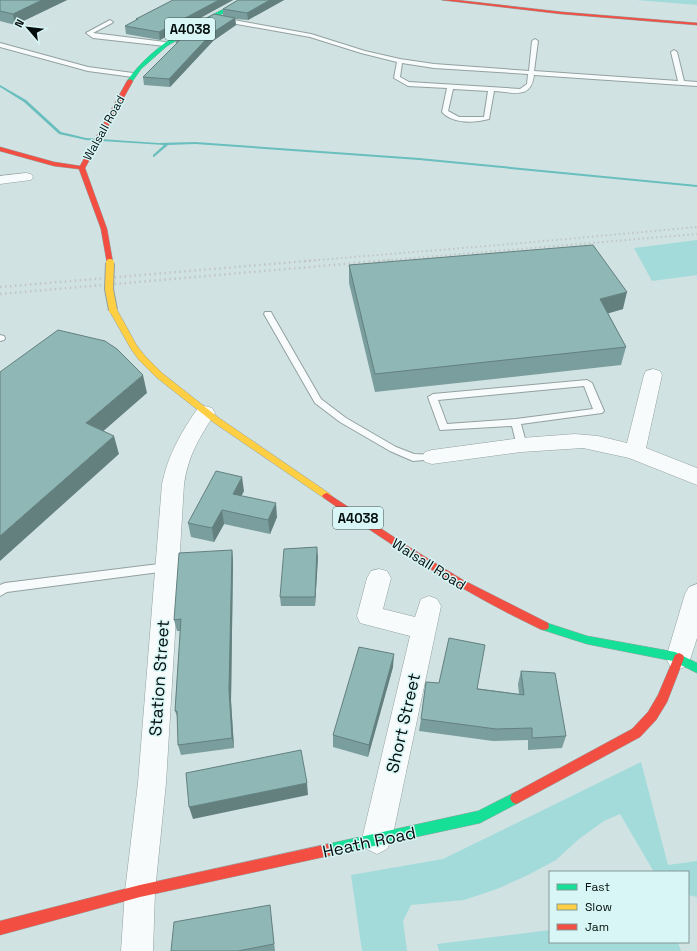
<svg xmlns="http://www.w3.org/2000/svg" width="697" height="951" font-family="'Space Grotesk',sans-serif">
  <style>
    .green { fill: #a3dbdb }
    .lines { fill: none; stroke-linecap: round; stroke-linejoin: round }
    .stream { fill: #69bebe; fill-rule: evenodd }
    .lane-casing { stroke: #93a0a0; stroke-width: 2 }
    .street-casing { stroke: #93a0a0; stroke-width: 1 }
    .fast-casing { stroke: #93a0a0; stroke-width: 1 }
    .slow-casing { stroke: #93a0a0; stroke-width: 1 }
    .jam-casing { stroke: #93a0a0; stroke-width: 1 }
    .lane { fill: #f8fbfb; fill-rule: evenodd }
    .street { fill: #f8fbfb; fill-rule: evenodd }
    .fast { fill: #16e098; fill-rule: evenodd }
    .slow { fill: #ffcf43; fill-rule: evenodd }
    .jam { fill: #f24e42; fill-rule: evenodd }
    .rail-far1 { stroke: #c1c5c5; stroke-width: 2; stroke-dasharray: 1.5 3; stroke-linecap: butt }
    .rail { stroke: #c1c5c5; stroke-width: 2.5; stroke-dasharray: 1.5 3.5; stroke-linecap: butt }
    .slow-bridge-casing { stroke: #93a0a0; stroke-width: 10; stroke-linecap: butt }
    .slow-bridge { stroke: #ffcf43; stroke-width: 8 }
    .wall { fill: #7a9d9d }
    .shaded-wall { fill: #63807f }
    .building { fill: #8eb7b6; stroke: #63807f }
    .labels { text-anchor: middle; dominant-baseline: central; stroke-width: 3; stroke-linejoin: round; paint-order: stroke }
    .far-street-label { font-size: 12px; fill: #040e0d; stroke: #d7f6f5 }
    .shield { fill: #d7f6f5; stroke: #435453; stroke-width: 1 }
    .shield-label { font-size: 13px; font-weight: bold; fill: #040e0d }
    .street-label { font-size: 14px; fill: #040e0d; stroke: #d7f6f5 }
    .near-street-label { font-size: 17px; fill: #040e0d; stroke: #d7f6f5 }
  </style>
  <rect width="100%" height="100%" fill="#d1e2e2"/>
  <path class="green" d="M636,0H697V5Z
    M697,240V275L652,281L634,248Z
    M641,762L668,865L697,861V897L688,895V872H654L620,814L604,821L579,839L556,860L528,875L497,889L464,900L411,905L403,921L407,951H362L351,875L443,859Z
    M550,930V942H678L681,951H439L437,944Z"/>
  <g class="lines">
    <path class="stream" d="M0,85L26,100L61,132L86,138L158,143L195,142L419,158L697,185V187L419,160L195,144L168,145L154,157H153V155L164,145L86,140L59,134L24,102L0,87Z"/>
    <g class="lane-casing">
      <path id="lane" d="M222,18L311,34L365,51L400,59L434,64L529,71L532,41L535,39L538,41L534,71L678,81L671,52L674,50L677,52L684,81L697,82V86L534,75C531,100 513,92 494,91L489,119C474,123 453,124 442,112L447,88L408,86L394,78L397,62L361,53L310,37L220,21V19ZM402,63L434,68L528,74L527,84L520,89L409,82L400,77ZM453,89L488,91L484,117H459L448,111Z
        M110,20L113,22L112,23L93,33L165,42L168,44L165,46L93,38L86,33Z
        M0,43L88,67L133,73L136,75L133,77L88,71L0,47Z
        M265,312H271L272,314L321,399L346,418L396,447L414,454L435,455L437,457L435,459L413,461L390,451L340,422L315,403L264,314Z
        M0,335L4,336L5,338L4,340L0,341Z
        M587,380L592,383L604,411L602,413L521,424L527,446L522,449L517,446L512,426L440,430L428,397L433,394ZM584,386L593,409L516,419L447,424L438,400Z
        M167,563L171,564L172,567L171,570L167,571L7,592L0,596V585L5,583Z"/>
    </g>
    <g class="street-casing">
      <path id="street" d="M26,173L31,174L33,177L31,180L0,184V176Z
        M653,369L660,371L662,375L646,448L697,468V485L629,458L583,448L521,452L432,464L425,462L422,457L425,452L432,450L521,438L575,434L598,436L627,443L644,375L646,371Z
        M205,406L212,408L215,413C199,439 189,453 184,484L166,783L155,891L153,951H121L125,891L138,783L162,484C168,455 181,432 198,408Z
        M379,569L387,571L391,578L383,609L415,617L421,599L429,596L437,599L441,606L392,839L387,849L377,854L367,849L362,839L410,636L360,623L357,616L367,578L371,571Z
        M697,584V638L688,666L679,669L670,666L666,658L685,594L689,587Z"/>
    </g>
    <g class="fast-casing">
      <path id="fast" d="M241,0H246L167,46L141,69L132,82H128L127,81C155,41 199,22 241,0Z
        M544,622L587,636L675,652L697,663V673L673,661L587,644L540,629L539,626L540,623Z
        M516,792L520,794L522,798L520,802L480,823L328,856L324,854L322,850L324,846L328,844L478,811Z"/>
    </g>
    <g class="slow-casing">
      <path id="slow" d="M110,308H116L137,346L145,356L162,373L219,418L330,494L332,496L330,498H324L213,422L156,377L139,360L131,349L109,310Z"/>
    </g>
    <g class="jam-casing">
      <path id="jam" d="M442,0H456L562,12L697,23V25L562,14Z
        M130,79L133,81L85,168L107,229L113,263L110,265L107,263L101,229L79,169L54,166L0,151V147L54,162L80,166L127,81Z
        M327,493L409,547L463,580L548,623L549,626L548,629L544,630L540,629C464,593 393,547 324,498L322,496L324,494Z
        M679,653L683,655L684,658L667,702L656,720L640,737L520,802L516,804L512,802L510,798L512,794L632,729L648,712L658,695L675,655Z
        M328,844L332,846L334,850L332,854L328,856L140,897L0,935V921L140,885Z"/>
    </g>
    <use href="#lane" class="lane"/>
    <use href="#street" class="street"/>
    <use href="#fast" class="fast"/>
    <use href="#slow" class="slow"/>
    <use href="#jam" class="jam"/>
    <path class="rail-far1" d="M305,261L523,243L697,227
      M378,261L697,234"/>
    <path class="rail" d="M0,287L318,260
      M0,294L390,260"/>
    <g class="slow-bridge-casing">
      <path id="slow-bridge" d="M110,263L109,289L113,310"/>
    </g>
    <use href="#slow-bridge" class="slow-bridge"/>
  </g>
  <path class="wall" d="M0,0H67L15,25L0,21Z
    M173,0H233L160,40L126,34L125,26L136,20V19Z
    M238,0H284L248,20L235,19L236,25L213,41L170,87L144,85L143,77L176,44L175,37L223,16V9Z
    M349,265L623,309L608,313L626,347L621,365L375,392L349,283Z
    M244,491L241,496L277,517L270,534L224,524L214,542L191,537L188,523Z
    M232,550L233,561L231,701L234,748L181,755L178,745V719L175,711L180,631H177L174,620Z
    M318,557L315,606H281L280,597Z
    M393,667L368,757L333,747V735Z
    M521,671L566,736L562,748L528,750V740L493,741L419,731L421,719L439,683L519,694L518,684Z
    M271,915L275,951H171Z"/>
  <path class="shaded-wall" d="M42,0H67L15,25L13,14Z
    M219,0H233L160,40L159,32Z
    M270,0H284L248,20L247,13Z
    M235,18L236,25L213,41L170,87L169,79L212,33Z
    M627,292L623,309L596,317L600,299Z
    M143,375L147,393L92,441L86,423Z
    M114,436L119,454L0,561V536Z
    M242,477L244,491L235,508L233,494Z
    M276,503L277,517L270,534L268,520Z
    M222,510L224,524L214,542L212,528Z
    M317,547L318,557L315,606V597Z
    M232,550L233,561L231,701L234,748L232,738L229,690Z
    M394,654L393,667L368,757L369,745Z
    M307,783L308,795L193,819L189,807Z"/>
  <path class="building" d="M0,0H42L13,14L0,11Z
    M173,0H219L159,32L125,26L138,19H136Z
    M238,0H270L247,13L223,9Z
    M214,14L235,18L212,33L169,79L143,77L182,38L175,37Z
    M593,245L627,292L600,299L626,347L375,374L349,265Z
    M58,330L105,341L117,349L143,375L86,423L114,436L0,536V372Z
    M216,471L242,477L233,494L276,503L268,520L222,510L212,528L188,523Z
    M317,547L315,597H280L284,549Z
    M232,550L229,690L232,738L178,745L177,711H175L181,619L174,620L179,553Z
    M449,638L485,645L477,689L524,695L521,671L555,673L566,736L532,738V728L496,729L421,719L426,682L439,683Z
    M359,647L394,654L369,745L333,735Z
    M301,750L307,783L189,807L186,773Z
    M270,905L274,944L238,951H171L174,922Z"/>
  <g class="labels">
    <g class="far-street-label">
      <text transform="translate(104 128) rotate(-61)">Walsall Road</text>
    </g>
    <g class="shield">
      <rect x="165" y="18" width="50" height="22" rx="3"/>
      <rect x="333" y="507" width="50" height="22" rx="3"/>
    </g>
    <g class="shield-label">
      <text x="190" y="29">A4038</text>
      <text x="358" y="518">A4038</text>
    </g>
    <g class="street-label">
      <text transform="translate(429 564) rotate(32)">Walsall Road</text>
    </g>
    <g class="near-street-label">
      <text transform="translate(159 678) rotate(-86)">Station Street</text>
      <text transform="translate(403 723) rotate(-77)">Short Street</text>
      <text transform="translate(369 842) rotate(-12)">Heath Road</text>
    </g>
  </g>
  <rect x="549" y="871" width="140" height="72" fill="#d7f6f5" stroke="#839998"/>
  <rect x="557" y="884" width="20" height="6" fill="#16e098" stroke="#839998"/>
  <text x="585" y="891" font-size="12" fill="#040e0d">Fast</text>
  <rect x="557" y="904" width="20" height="6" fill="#ffcf43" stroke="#839998"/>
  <text x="585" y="911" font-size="12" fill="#040e0d">Slow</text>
  <rect x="557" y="924" width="20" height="6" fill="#f24e42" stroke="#839998"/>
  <text x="585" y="931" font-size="12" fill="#040e0d">Jam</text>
  <g transform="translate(28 28) rotate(298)" stroke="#d7f6f5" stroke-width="3" paint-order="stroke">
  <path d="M0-3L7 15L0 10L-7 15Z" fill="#040e0d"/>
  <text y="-6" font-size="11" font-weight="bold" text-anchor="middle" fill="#040e0d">N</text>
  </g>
</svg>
